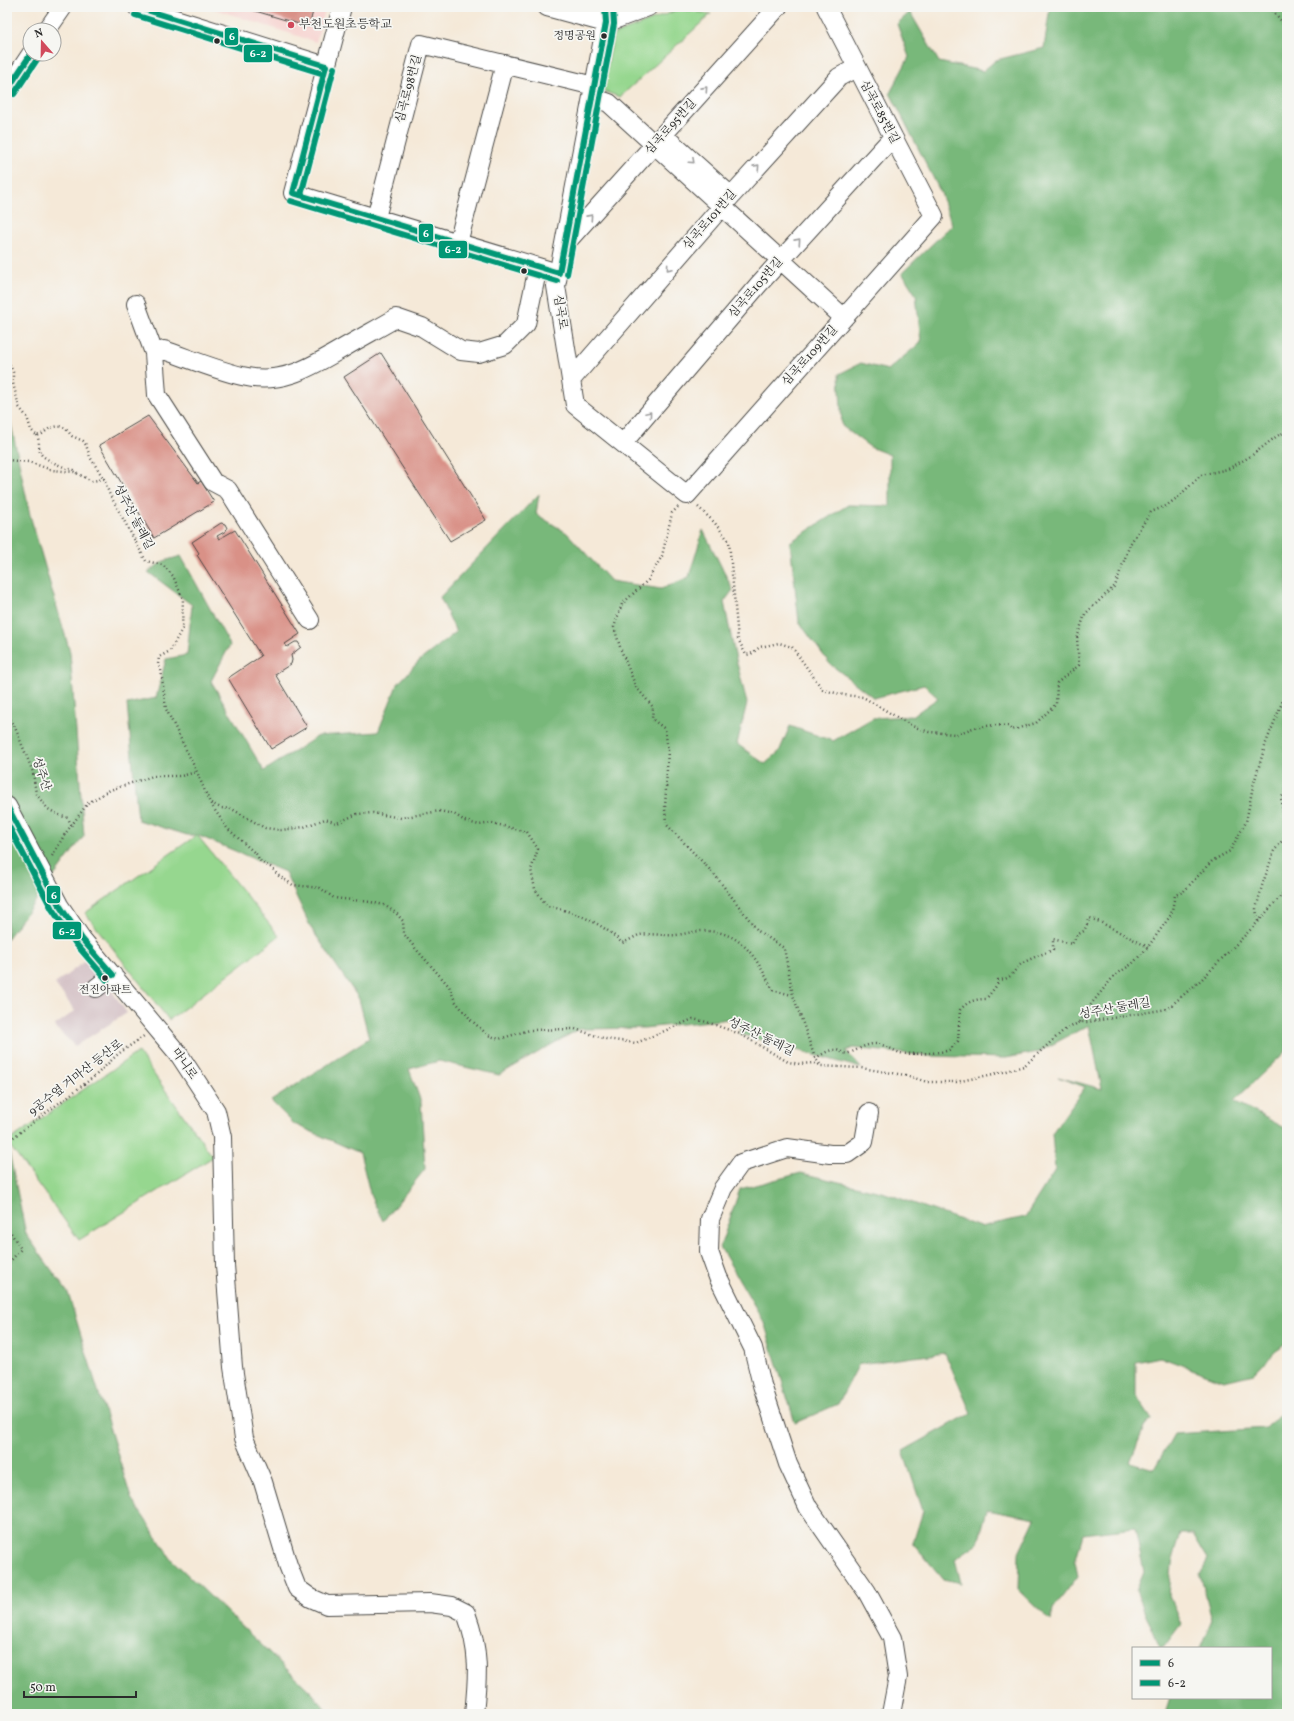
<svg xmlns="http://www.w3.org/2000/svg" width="1294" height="1721" font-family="Vollkorn,'Noto Serif KR',serif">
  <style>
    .built { fill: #f7d0cd }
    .industrial { fill: #d2bec3 }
    .green { fill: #96d78f; stroke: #60815d }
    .forest { fill: #78b87a; stroke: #527252 }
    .building { fill: #d99187 }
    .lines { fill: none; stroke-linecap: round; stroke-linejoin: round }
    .minor-casing { stroke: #494845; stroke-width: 20 }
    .path { stroke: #494845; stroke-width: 2.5; stroke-dasharray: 1 3; stroke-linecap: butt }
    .minor { stroke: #fff; stroke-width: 18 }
    .bus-1-casing { stroke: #f6f6f2; stroke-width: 9 }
    .bus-2-casing { stroke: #f6f6f2; stroke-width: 9 }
    .bus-1 { stroke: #009775; stroke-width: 6 }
    .bus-2 { stroke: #009775; stroke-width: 6 }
    .oneway { stroke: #a0a0a0 }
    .poi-dot { fill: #d1495b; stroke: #f6f6f2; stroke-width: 1.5 }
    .bus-dot { fill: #2b2b2b; stroke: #f6f6f2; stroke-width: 1.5 }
    .labels { text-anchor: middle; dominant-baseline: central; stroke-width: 3.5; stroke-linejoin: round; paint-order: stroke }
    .bus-label { font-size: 11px; fill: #2b2b2b; stroke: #f6f6f2; text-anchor: end }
    .poi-label { font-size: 12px; fill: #2b2b2b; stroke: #f6f6f2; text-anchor: start }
    .street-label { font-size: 12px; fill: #2b2b2b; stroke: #f6f6f2 }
    .line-badge { stroke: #f6f6f2; stroke-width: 1.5 }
    .badge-label { font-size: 11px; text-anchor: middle; font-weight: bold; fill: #fff }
  </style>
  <rect width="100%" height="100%" fill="#f6f6f2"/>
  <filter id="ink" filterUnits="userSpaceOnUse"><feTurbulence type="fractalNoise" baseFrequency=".025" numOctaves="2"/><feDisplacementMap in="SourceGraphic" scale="8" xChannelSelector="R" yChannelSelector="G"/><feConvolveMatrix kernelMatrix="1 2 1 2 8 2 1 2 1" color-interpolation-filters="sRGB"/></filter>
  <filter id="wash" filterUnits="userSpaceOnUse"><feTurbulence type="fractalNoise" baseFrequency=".012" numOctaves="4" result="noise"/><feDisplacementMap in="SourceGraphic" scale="16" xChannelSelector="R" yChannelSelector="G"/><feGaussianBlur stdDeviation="0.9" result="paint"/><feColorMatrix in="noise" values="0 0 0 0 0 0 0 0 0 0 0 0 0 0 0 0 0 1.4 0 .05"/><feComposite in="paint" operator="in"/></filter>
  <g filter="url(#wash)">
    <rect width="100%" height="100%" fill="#f5e9d8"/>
    <path class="built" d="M208,7H326L316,42Z"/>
    <path class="industrial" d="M89,958L127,1013L75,1046L54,1026L75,1011L55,984Z"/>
    <path class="green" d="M680,9L711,14L620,97L603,91L613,35Z
      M197,835L279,936L169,1020L85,913Z
      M138,1052L213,1157L79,1240L7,1142Z"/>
    <path class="forest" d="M1050,7H1287V1050L1234,1101L1285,1128L1287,1134V1221L1285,1222L1287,1225V1344L1276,1351L1254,1374L1224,1381L1160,1357L1136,1362V1395L1152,1419L1145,1425L1130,1462L1154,1469L1174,1434L1266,1428L1287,1406V1714H1165L1170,1698H1271V1648H1200L1212,1619L1200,1574L1208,1559L1193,1534H1180L1173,1556L1169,1595L1181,1624L1163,1648H1160L1136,1591L1144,1572L1135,1528L1083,1534L1075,1562L1078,1576L1053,1609L1051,1621L1018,1589L1019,1553L1035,1519L987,1510L978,1543L955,1559L961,1583L943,1579L913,1543L923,1511L903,1451L971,1413L945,1353L859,1364L838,1404L795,1423L764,1322L720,1247L740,1189L801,1173L885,1193L980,1227L1025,1217L1055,1170L1052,1133L1085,1087L1058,1077L1102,1089L1089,1025L1038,1052L1006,1058L928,1056L853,1048L846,1051L861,1068L740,1034L739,1018L644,1028L579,1029L499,1075L439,1061L409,1069L421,1102L425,1169L383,1221L371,1197L360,1153L294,1124L271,1101L369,1038L359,999L311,928L285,872L197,835H187L138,820L127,704L156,698L166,659L187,655L192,605L148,572L164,561L181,556L230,645L211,681L264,771L318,736L378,732L397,685L418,662L456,632L440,597L539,494L536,514L567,533L611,581L661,589L689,577L703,530L733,590L724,602L735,655L747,703L737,744L765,764L779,752L790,726L833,741L873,718L912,716L938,698L924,685L874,698L830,664L799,622L790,542L848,505L890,506V455L870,447L842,426L839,374L861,363L888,370L921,342L916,295L902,273L952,225L941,193L890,93L909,57L897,24L910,12L939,62L983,71L996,60L1044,48Z
      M7,405L30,515L70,652L84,836L7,939Z
      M7,1142L26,1234L68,1293L131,1498L172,1560L312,1693L330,1714H7Z"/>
    <g id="blocks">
      <path class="building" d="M242,7H314L309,27Z
        M381,353L486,520L450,541L344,377Z
        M148,416L198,483L201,481L214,502L154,538L99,445Z
        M221,523L225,524L227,528L226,531L217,536L219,539L235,530L300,634L285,644L287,647L295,642H298L301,647L291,655L292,660L291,664L275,674L307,727L271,749L228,678L261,656L197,555L199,553L192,542Z"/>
    </g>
  </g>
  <g filter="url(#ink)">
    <use href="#blocks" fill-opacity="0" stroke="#494845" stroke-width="1"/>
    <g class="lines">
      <g class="minor-casing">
        <path id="minor" d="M137,7L326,66
          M342,7L293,193L548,270
          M547,7L606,23
          M605,7L606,23L556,286L575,405L687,495L934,216L826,7
          M606,23L648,7
          M47,30L63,7
          M7,90L31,54
          M592,97L609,103L844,318
          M663,135L731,196
          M376,218L421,44L594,86
          M458,243L505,64
          M564,245L778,7
          M136,304L154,353L164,350C190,359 216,370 242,376C283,386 312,366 345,347C362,337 379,328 396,318L422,327L461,351L479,353L505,345L526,324L538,267
          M154,353L157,395L213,482L228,490L310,620
          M571,380L731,196L839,77L856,68
          M623,443L759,284L893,137
          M7,806L59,905L82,939L180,1056L216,1111L222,1137L225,1265L233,1367L244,1438L263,1482L288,1565L297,1588L311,1598L327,1605L430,1603L452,1606L466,1613C480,1651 478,1675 474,1714
          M96,988L113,975
          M869,1113L864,1142L847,1154H830L787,1148L741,1163L723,1188L710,1219L709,1252L718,1277L753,1348L762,1385L788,1464L808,1507L867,1592L892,1638L898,1677L891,1714"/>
      </g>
      <path class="path" d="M1270,7L1287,28
        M7,357L13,372V383L19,407L27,417L31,430L37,436L42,434L50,428L59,426L65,428L72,436L83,441L86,445L90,457L104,479
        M37,435C40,441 38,449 41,454C45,460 67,469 74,470L77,473
        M7,460L29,462L52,470L74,472L92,481L104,479L109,493L146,561L163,565L173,576L183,599L182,629L170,651L159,657L158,664L161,670L166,709L197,772L210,803L227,828L256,854L261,862L272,868L279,876L293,885L320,888L334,898L371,902L384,905L396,913L403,921L404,934L415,948L449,986L455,1001L472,1021L488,1035L499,1039L530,1030L575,1029L606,1039L636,1043L693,1019L707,1022L740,1034L788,1062L800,1064L814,1063L821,1066L861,1068L905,1075L927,1082H956L1003,1072L1024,1066L1063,1031L1080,1022H1088L1167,1009L1201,980L1258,922L1287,889
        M678,507L672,513L662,556L648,580L622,604L614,627L621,650L636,687L653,707L652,719L665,729L668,750L665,808L666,824L714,874L758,931L784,948L793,995L815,1058L820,1064
        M698,507L714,522L729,541L738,639L746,655L751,654L760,647L779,643L792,647L823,690L844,695L863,697L912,726L929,732L957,734L973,728L994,725L1008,726L1012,730L1036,723L1056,704L1057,683L1079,665L1077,638L1085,614L1115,586L1130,544L1151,512L1166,506L1178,497L1201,475L1228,469L1251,456L1277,436L1287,431
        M7,716L14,725L33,772L36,794L48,809L61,816L68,818L72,826
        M211,803L221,808L232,809L265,828L281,830L304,827L325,819L337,823L357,814L373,813L401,818L439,811L454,814L465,821L479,825L492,823L527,832L538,849L531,870L535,889L547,906C576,912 601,922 622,943C628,941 634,937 639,935C651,933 665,936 676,935C685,934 694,931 703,931C743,930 757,960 773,990L792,995
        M52,856L65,834L88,803L110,790L153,776H181L197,772
        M1258,921L1256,909L1262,886L1274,851L1283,840L1286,832L1281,798L1285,793L1287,779
        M1080,1022L1092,1003L1114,976L1132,964L1148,947L1171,915L1175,895L1183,892L1212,861L1230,851L1246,822L1253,786L1266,743L1287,690
        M815,1058C820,1056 829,1049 835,1050C840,1050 844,1055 849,1053C858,1050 865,1044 875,1044C885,1044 892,1050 900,1053C907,1055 943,1053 949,1050C952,1048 955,1044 958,1041L960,1010C967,1002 974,999 986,999L997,985L998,980C1015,979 1012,969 1023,963C1033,957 1043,954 1053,950V939L1072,944L1077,935L1084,931L1090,918L1100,922L1148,947
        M7,1142L95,1076L118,1054L144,1036
        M7,1233H11L21,1249L8,1264L7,1276"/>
      <use href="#minor" class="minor"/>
      <g class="bus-1-casing">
        <path id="bus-1" d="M137,7L326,66
          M7,90L31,54
          M293,193L559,273
          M293,193L326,66
          M559,273L606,23L605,7
          M7,806L59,905L82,939L113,975"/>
      </g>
      <g class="bus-2-casing">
        <path id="bus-2" d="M135,15L324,74
          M14,94L38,58
          M301,195L334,68
          M291,201L557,281
          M567,274L614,24L613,7
          M7,823L52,909L76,944L107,980"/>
      </g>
      <use href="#bus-1" class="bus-1"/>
      <use href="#bus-2" class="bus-2"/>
    </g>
    <defs><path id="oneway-chevron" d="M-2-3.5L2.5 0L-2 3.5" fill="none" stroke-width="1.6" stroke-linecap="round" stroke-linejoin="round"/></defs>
    <g class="oneway">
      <use href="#oneway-chevron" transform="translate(705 89) rotate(-48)"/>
      <use href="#oneway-chevron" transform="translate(692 161) rotate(42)"/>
      <use href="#oneway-chevron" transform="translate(757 167) rotate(-48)"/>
      <use href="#oneway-chevron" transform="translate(590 217) rotate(-48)"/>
      <use href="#oneway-chevron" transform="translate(798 241) rotate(-48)"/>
      <use href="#oneway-chevron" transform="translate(669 268) rotate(131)"/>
      <use href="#oneway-chevron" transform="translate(649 414) rotate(-50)"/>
    </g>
  </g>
  <circle class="poi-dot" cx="291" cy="25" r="4"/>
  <g class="bus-dot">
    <circle cx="604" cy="36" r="3.5"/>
    <circle cx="217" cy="41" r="3.5"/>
    <circle cx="524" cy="271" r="3.5"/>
    <circle cx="105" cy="978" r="3.5"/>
  </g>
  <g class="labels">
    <g class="bus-label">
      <text x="596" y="36">정명공원</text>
      <text x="105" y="990" text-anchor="middle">전진아파트</text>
    </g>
    <g class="poi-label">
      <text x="299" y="25">부천도원초등학교</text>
    </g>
    <g class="street-label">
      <text transform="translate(409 89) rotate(-75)">심곡로98번길</text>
      <text transform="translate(879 112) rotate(62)">심곡로85번길</text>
      <text transform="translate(671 127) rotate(-48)">심곡로95번길</text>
      <text transform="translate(710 220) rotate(-49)">심곡로101번길</text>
      <text transform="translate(756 288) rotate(-49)">심곡로105번길</text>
      <text transform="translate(560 312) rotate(81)">심곡로</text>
      <text transform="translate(810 356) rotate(-48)">심곡로109번길</text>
      <text transform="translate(133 517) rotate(62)">성주산 둘레길</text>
      <text transform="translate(41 774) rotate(72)">성주산</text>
      <text transform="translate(1115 1009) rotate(-10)">성주산 둘레길</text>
      <text transform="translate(761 1037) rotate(26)">성주산 둘레길</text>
      <text transform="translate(184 1064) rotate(55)">마니로</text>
      <text transform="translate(76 1078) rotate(-38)">9공수옆 거마산 등산로</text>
    </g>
  </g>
  <g class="line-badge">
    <rect x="224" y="27" width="15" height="19" rx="4" fill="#009775"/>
    <rect x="243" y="44" width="30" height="19" rx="4" fill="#009775"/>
    <rect x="418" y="223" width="16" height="20" rx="4" fill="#009775"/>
    <rect x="438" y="240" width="30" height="19" rx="4" fill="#009775"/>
    <rect x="46" y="885" width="15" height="19" rx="4" fill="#009775"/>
    <rect x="52" y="921" width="30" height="19" rx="4" fill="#009775"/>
  </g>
  <g class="badge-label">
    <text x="232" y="40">6</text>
    <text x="258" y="57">6-2</text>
    <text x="426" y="237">6</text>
    <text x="453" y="253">6-2</text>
    <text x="54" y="899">6</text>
    <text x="67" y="935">6-2</text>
  </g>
  <rect width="1294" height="1721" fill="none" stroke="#f6f6f2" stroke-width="24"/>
  <rect x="1132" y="1647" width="140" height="52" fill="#f6f6f2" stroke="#a5a5a2"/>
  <rect x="1140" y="1660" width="20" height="6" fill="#009775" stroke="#a5a5a2"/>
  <text x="1168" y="1667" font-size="12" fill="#2b2b2b">6</text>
  <rect x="1140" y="1680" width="20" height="6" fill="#009775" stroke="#a5a5a2"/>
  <text x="1168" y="1687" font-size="12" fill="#2b2b2b">6-2</text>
  <g transform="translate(42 42) rotate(340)"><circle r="19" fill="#f6f6f2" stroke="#a5a5a2"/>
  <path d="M0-3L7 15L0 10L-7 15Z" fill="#d1495b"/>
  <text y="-6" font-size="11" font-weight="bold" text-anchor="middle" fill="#2b2b2b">N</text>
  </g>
  <path d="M24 1691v6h112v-6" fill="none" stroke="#2b2b2b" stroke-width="2"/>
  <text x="30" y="1691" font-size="12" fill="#2b2b2b" stroke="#f6f6f2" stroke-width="3" paint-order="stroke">50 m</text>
</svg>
